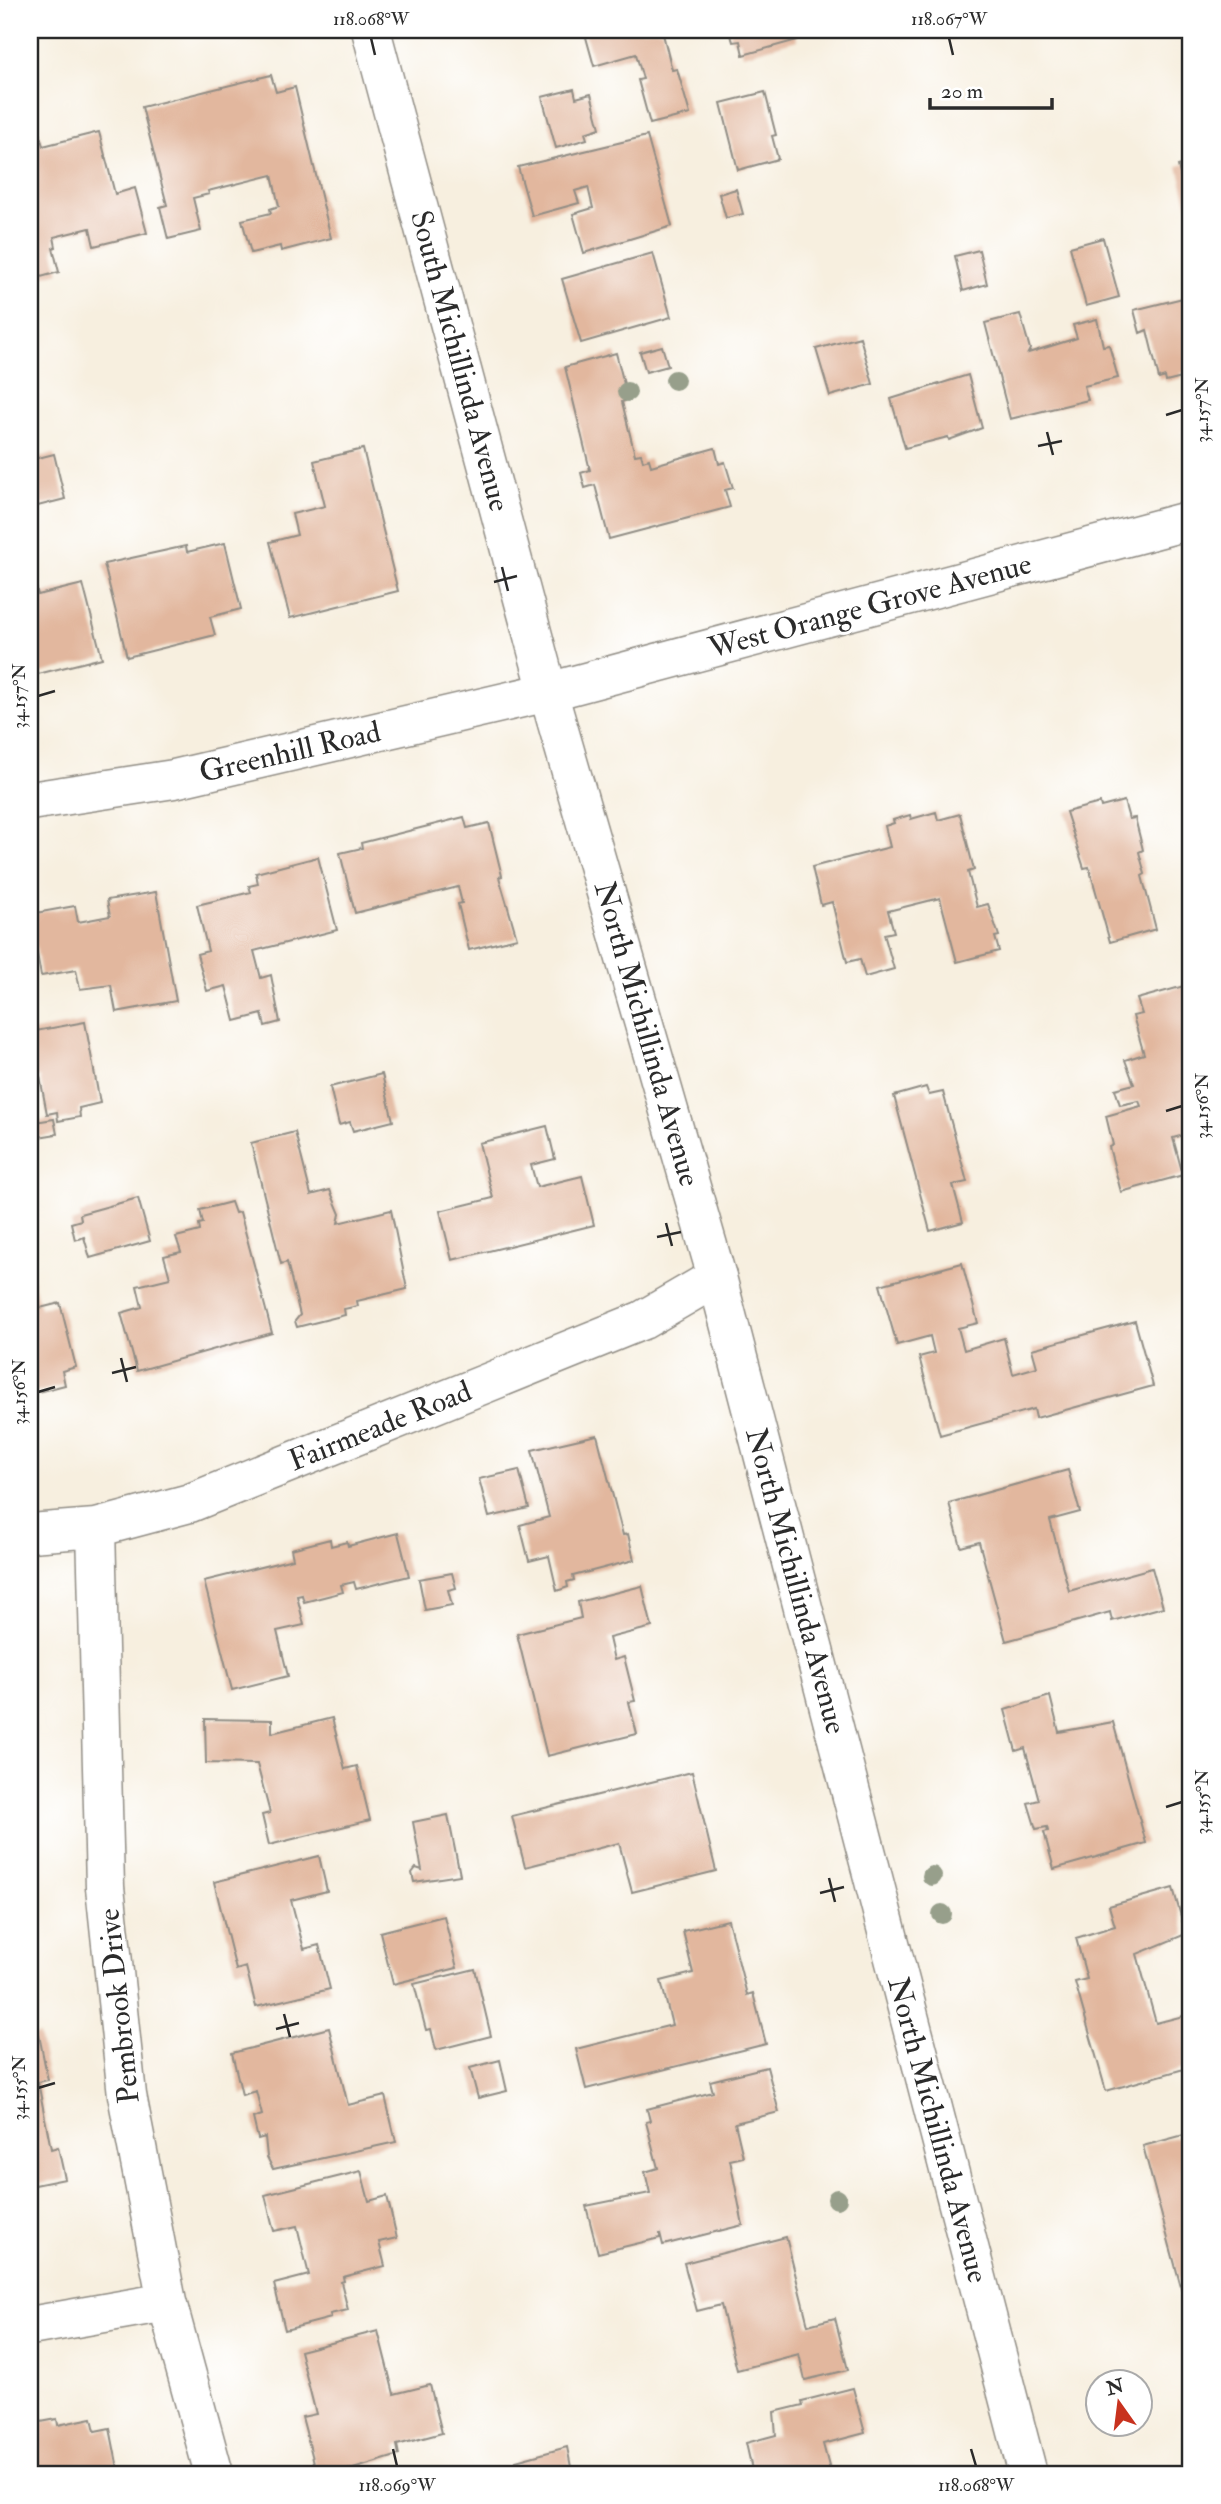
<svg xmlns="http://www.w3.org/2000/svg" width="1221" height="2504" font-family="'IM FELL Double Pica',serif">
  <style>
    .building { fill: #e2b79e }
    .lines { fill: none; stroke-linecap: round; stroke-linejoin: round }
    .minor-casing { stroke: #918d85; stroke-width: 41 }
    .tertiary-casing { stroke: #918d85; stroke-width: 41 }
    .primary-casing { stroke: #918d85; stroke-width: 41 }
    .minor { stroke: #fff; stroke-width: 38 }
    .tertiary { stroke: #fff; stroke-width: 38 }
    .primary { stroke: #fff; stroke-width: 38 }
    .tree { fill: #979f8b }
    .ticks { fill: none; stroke: #2b2b2b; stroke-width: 2.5 }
    .labels { text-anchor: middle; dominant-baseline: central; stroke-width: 6; stroke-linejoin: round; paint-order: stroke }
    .street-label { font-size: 30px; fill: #2b2b2b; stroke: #fff }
    .neatline { fill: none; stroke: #2b2b2b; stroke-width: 2.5 }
    .ticks-label { font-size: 18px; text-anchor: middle; fill: #2b2b2b }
  </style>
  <rect width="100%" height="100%" fill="#fff"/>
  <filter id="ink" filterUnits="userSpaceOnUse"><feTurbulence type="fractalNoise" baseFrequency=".0143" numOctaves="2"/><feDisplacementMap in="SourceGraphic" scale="14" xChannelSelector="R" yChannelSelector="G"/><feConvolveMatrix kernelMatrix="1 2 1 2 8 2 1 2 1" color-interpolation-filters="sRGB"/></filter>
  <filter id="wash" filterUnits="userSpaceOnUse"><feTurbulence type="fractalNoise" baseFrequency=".00686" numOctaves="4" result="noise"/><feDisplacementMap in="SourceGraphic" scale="28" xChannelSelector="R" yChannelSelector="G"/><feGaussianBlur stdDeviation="1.57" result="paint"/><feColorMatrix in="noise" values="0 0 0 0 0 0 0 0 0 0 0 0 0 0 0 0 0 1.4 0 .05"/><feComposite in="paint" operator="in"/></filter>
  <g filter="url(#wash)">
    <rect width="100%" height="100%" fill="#f7efdf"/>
    <g id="blocks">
      <path class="building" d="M584,30H662L672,70L677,69L690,114L650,124L638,80L643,79L636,54L594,66Z
        M735,30H794L797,40L743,55L740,41L733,42L730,32Z
        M928,30H977L978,33L950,40L948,34L930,38Z
        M271,75L276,92L295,87L331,238L281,251L280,246L251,253L242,220L271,213L270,209L279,206L272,175L208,191L209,194L193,198L201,231L168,239L160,207L167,205L142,107Z
        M574,89L576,98L591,94L600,128L585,133L587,139L556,148L542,97Z
        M765,92L776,135L772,136L778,159L738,170L721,103Z
        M39,132L43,146L99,132L115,194L135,188L147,233L94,246L90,228L54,237L56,247L53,248L59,272L30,280V134Z
        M647,136L672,226L584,253L573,214L593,208L588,187L575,191L579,203L532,216L518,167Z
        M1191,162V214H1190L1178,166Z
        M736,189L743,214L726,218L719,194Z
        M1103,238L1119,297L1086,306L1070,247Z
        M979,250L987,284L963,291L955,256Z
        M653,253L671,317L581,343L562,279Z
        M1191,296V372L1181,373L1182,378L1166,382L1165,377L1159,379L1147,330L1140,333L1134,310Z
        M1020,314L1030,349L1028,353L1077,338L1073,325L1097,319L1103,346L1109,345L1118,378L1084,386L1088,400L1010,419L985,323Z
        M860,337L873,384L830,396L816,349Z
        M662,346L668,366L646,372L640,352Z
        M616,353L625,388L622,389L625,401L622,402L635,455L641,454L643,461L649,459L651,466L715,448L719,464L725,462L733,488L725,490L730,507L609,539L595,485L585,488L581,473L590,470L565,367Z
        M968,375L982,428L949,440L948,437L905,448L891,399Z
        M363,449L398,591L290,618L270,542L297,535L292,514L325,506L314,461Z
        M54,454L65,499L30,508V460Z
        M225,543L241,609L210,617L215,635L127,657L104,564L186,546L187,552Z
        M30,575H33L38,595L83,584L102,658L30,676Z
        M1124,801L1129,819L1135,818L1143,850L1139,852L1145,874L1142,876L1156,929L1110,942L1089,867L1084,868L1066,812L1100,803L1101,807Z
        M936,812L938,820L960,814L974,870L968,872L977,907L988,904L999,936L995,937L999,951L957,962L940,898L888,911L894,932L884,934L894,969L865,977L860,959L847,962L832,902L821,905L812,867L890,847L885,826L894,823L893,820L910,815L911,819Z
        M464,817L467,828L489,823L502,876L499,877L517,938L469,950L458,904L462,903L458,887L355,913L340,853L362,848L361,843Z
        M318,857L337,930L254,951L261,978L271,975L280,1022L265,1026L262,1014L235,1021L226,986L207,991L197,954L208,951L197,905L251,892L249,886L258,884L256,873Z
        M156,892L176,1001L116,1012L111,985L80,989L76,970L41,976L30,914L75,906L78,922L110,916L107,900Z
        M1191,984V1133L1173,1138L1183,1175L1121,1192L1109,1147L1113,1145L1106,1116L1141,1106L1139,1101L1120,1105L1115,1089L1134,1084L1125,1060L1144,1054L1133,1016L1142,1014L1137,999Z
        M85,1022L100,1103L79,1108L80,1117L58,1121L57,1112L47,1114L40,1077L36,1078L30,1032Z
        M382,1074L393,1121L353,1131L350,1122L339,1125L330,1087Z
        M926,1087L929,1095L943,1092L967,1182L953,1185L963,1222L930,1231L894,1096Z
        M54,1119L57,1134L38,1137L35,1122Z
        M547,1126L555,1159L531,1165L537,1187L582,1176L594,1225L452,1260L440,1211L493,1198L479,1143Z
        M295,1132L311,1195L330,1190L340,1214L338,1223L391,1210L407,1289L357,1301L358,1306L344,1309L345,1315L297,1327L295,1321L300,1315L287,1262L281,1264L251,1143Z
        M138,1198L150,1241L90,1258L84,1237L75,1240L71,1223L81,1220L80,1214Z
        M231,1202L235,1213L240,1212L272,1333L137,1371L121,1313L142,1307L137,1286L170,1278L164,1256L181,1252L176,1237L200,1231L199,1224L203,1223L200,1210Z
        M962,1263L978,1323L958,1328L964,1350L1004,1338L1013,1374L1037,1367L1032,1349L1135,1321L1153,1386L1036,1418L1034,1409L940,1435L919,1357L934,1353L930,1336L897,1345L880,1285Z
        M33,1280L40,1308L60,1303L76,1367L62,1371L65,1385L30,1394V1281Z
        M597,1435L623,1535L628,1534L634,1560L573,1576L574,1580L567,1582L568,1587L557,1591L549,1556L529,1561L520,1525L549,1517L532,1450Z
        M519,1470L529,1508L489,1517L479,1479Z
        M1068,1470L1080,1512L1050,1520L1069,1591L1152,1568L1163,1607L1112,1621L1110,1612L1006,1641L979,1542L961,1547L949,1503Z
        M398,1533L409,1576L356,1589L354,1582L341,1585L343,1592L304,1602L302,1595L297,1596L304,1625L277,1631L288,1676L232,1690L204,1581L293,1559L291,1549L330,1539L331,1546L347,1542L348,1546Z
        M452,1573L456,1588L448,1590L452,1605L425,1610L419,1579Z
        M642,1586L652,1627L609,1638L614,1660L624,1657L635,1701L629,1702L637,1734L547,1756L517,1634L581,1618L578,1602Z
        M1050,1696L1059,1732L1113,1722L1146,1843L1054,1869L1044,1832L1048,1831L1047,1827L1036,1829L1028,1803L1039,1800L1025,1748L1016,1751L1005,1710Z
        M332,1718L345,1769L357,1766L370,1820L269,1845L262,1815L270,1813L257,1764L206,1763L205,1719L272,1720V1733Z
        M692,1772L716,1871L632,1892L619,1843L525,1867L512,1816Z
        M448,1815L460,1875L414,1882L412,1873L416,1868L422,1870L413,1822Z
        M319,1856L327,1891L291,1900L304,1949L319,1945L330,1989L256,2007L246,1967L236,1970L214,1882Z
        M1173,1888L1186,1934L1137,1954L1156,2023L1191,2014V2067L1106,2091L1075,1982L1087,1979L1076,1938L1115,1926L1109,1906Z
        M444,1916L457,1968L393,1984L380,1932Z
        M728,1920L747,1995L753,1993L766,2044L586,2089L576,2049L672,2025L661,1981L693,1973L683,1931Z
        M475,1969L491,2036L436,2050L431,2029L426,2030L414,1984Z
        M329,2028L348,2105L385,2096L396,2142L273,2169L267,2157L265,2137L258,2139L253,2118L262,2115L256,2091L242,2095L232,2053Z
        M39,2035L48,2080L38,2082L51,2149L58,2147L65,2179L30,2186V2037Z
        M500,2060L507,2091L478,2098L470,2068Z
        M767,2067L779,2112L735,2123L743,2157L730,2160L743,2225L663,2245L660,2233V2238L598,2253L586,2206L650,2193L645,2172L658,2168L646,2122L650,2121L647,2109L713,2092L710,2081Z
        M1191,2133V2301L1185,2302L1143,2146Z
        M361,2171L369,2201L387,2196L397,2238L379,2242L385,2266L343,2277L344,2281L341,2282L348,2310L330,2314L331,2318L285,2330L274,2284L309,2275L297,2226L274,2231L265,2195Z
        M786,2237L808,2325L835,2318L848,2370L805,2380L799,2354L737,2370L721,2305L697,2311L684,2263Z
        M378,2331L394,2394L430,2385L442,2433L397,2445L399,2455L353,2469L317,2474L302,2417L316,2414L300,2351Z
        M1191,2347V2372H1190L1184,2348Z
        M853,2388L865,2433L823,2444L831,2474H753L746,2443L776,2435L774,2412L803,2405L802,2401Z
        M92,2418L95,2431L110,2428L119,2474H30V2424L57,2419L58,2425Z
        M567,2447L572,2472L520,2474L516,2461Z"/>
    </g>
  </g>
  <g filter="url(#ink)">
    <use href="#blocks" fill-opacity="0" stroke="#918d85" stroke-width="2"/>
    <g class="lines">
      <g class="minor-casing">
        <path id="minor" d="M30,801L174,779L548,692
          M96,1528L105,1887L127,2095L167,2302L214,2474
          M30,1533L96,1528L190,1503L643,1320L717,1277
          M30,2326L167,2302"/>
      </g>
      <g class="tertiary-casing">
        <path id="tertiary" d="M548,692L1191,520"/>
      </g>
      <g class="primary-casing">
        <path id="primary" d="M371,30L548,692L717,1277L1028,2474"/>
      </g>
      <use href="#minor" class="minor"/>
      <use href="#tertiary" class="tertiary"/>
      <use href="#primary" class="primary"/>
    </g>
    <g class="tree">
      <circle cx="675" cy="380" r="10"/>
      <circle cx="627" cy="392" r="10"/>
      <circle cx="932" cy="1876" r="10"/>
      <circle cx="942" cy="1914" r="10"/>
      <circle cx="837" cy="2199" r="10"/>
    </g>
  </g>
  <path class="ticks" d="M371,38L375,55M949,38L953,55M1166,415L1182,410M1047,432L1053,455M1038,446L1062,441M502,567L508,591M494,582L517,576M38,696L55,691M1166,1111L1182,1106M666,1223L672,1246M657,1237L681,1232M121,1358L127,1382M112,1373L136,1367M38,1392L55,1387M1166,1807L1182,1802M829,1878L835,1902M820,1893L844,1887M284,2014L290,2037M276,2029L299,2023M38,2088L55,2083M393,2449L397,2466M971,2449L976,2466"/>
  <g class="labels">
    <g class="street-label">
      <text transform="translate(460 361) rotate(75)">South Michillinda Avenue</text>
      <text transform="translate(870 606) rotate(-15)">West Orange Grove Avenue</text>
      <text transform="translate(290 752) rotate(-13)">Greenhill Road</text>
      <text transform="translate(647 1034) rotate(74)">North Michillinda Avenue</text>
      <text transform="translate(380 1426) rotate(-22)">Fairmeade Road</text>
      <text transform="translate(796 1581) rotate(75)">North Michillinda Avenue</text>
      <text transform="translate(119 2006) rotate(-96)">Pembrook Drive</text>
      <text transform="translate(938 2130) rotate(75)">North Michillinda Avenue</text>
    </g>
  </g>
  <rect width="1221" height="2504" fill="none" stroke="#fff" stroke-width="77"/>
  <g transform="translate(1119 2403) rotate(346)"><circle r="33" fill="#ffffff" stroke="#aaaaaa" stroke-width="2"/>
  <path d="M0-5L12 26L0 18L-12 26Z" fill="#c8321e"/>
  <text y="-10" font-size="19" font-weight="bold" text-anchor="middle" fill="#2b2b2b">N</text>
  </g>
  <path d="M930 98v10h122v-10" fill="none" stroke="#2b2b2b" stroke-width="3.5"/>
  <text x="941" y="98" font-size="21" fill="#2b2b2b" stroke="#ffffff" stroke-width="5" paint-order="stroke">20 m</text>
  <rect x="38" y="38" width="1144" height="2428" class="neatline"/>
  <g class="ticks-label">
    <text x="371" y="25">118.068°W</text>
    <text x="949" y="25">118.067°W</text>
    <text transform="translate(1202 410) rotate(-90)" y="6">34.157°N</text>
    <text transform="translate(19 696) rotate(-90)" y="6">34.157°N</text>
    <text transform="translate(1202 1106) rotate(-90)" y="6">34.156°N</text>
    <text transform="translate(19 1392) rotate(-90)" y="6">34.156°N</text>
    <text transform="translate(1202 1802) rotate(-90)" y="6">34.155°N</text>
    <text transform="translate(19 2088) rotate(-90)" y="6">34.155°N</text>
    <text x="397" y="2491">118.069°W</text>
    <text x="976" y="2491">118.068°W</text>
  </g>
</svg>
